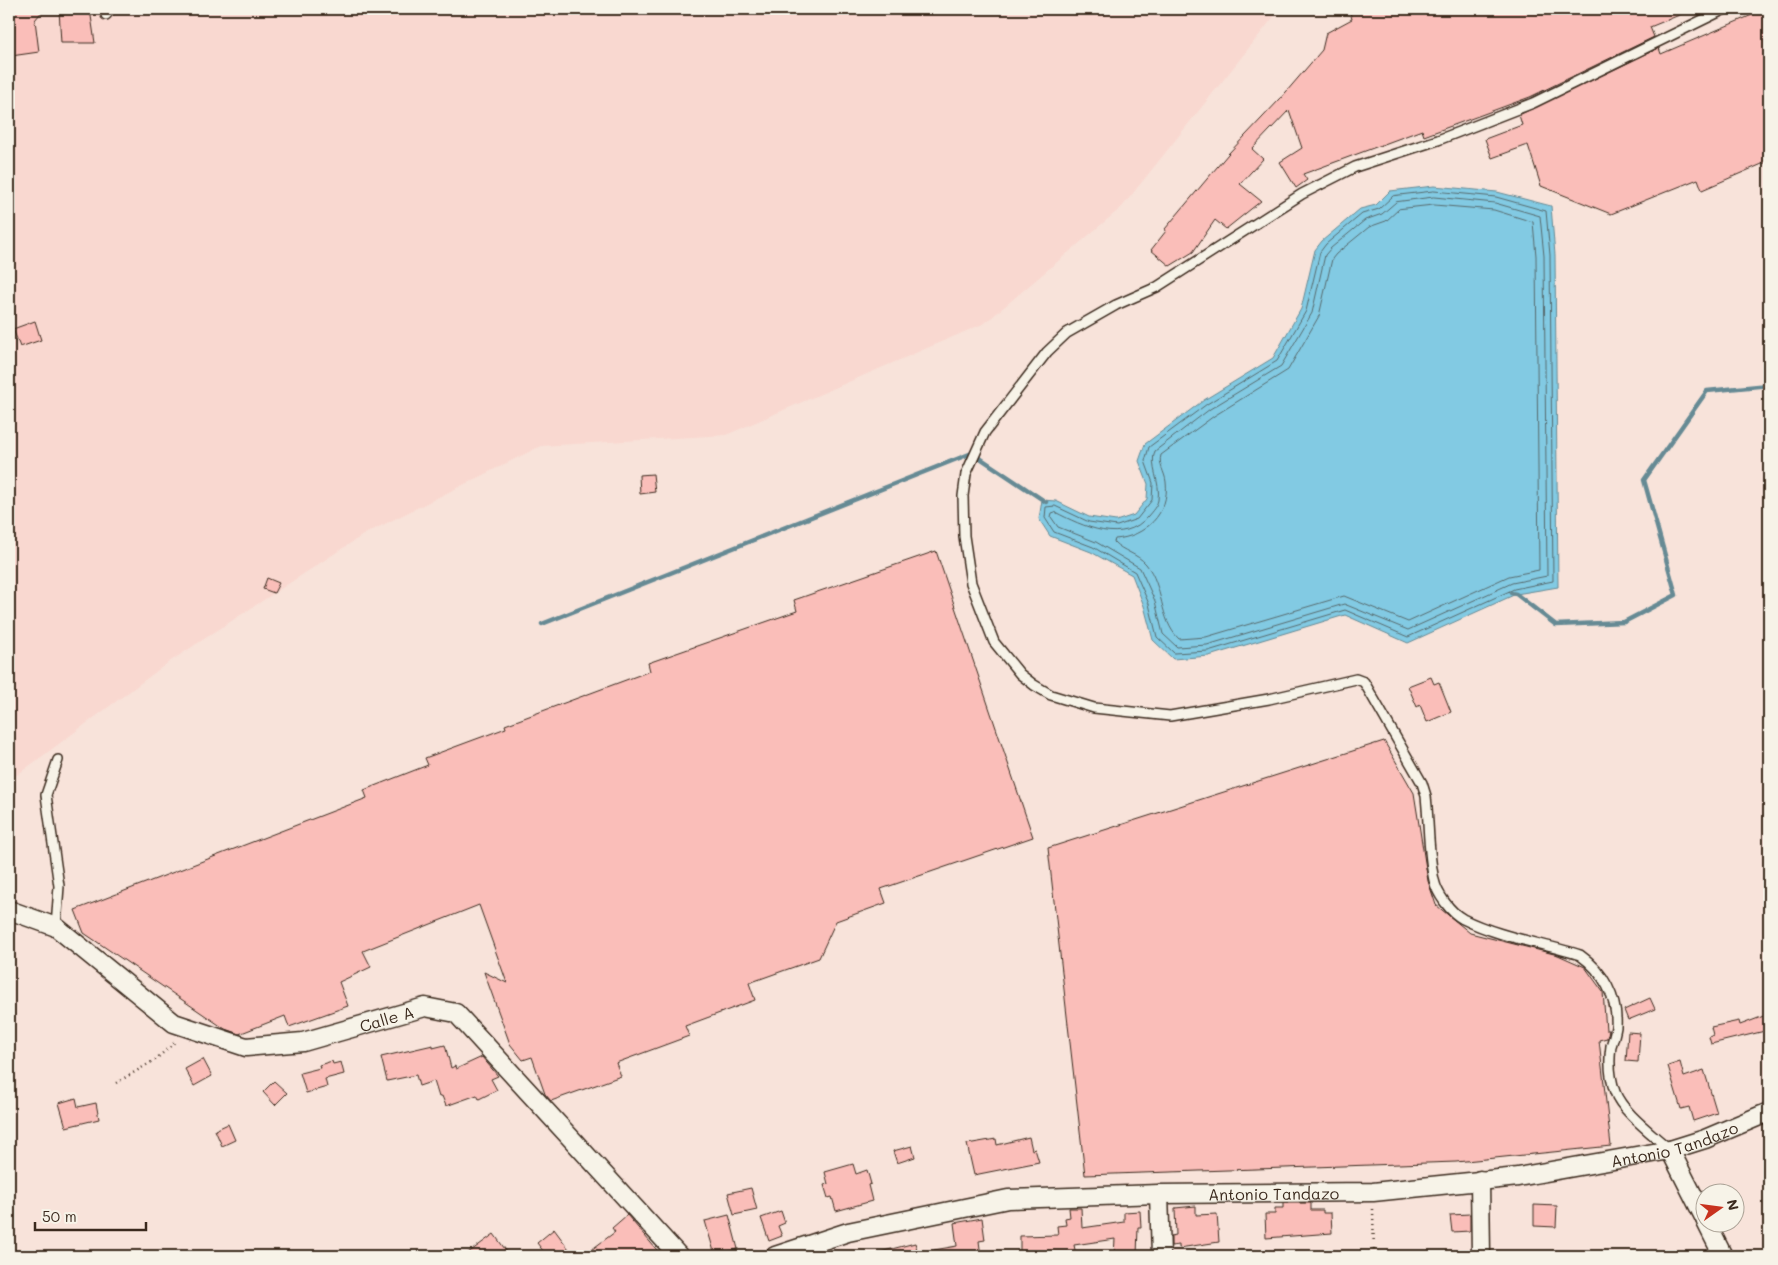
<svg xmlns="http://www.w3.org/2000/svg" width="1778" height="1265" font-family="Mali,sans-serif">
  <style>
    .built { fill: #f9d8d0 }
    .water { fill: #82cae3; stroke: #668a94 }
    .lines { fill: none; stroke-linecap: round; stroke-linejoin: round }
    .shore { stroke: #576a6d; stroke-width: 1 }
    .stream { stroke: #668a94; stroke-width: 4.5 }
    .building { fill: #fabeb9; stroke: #3b2a1e }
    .service-casing { stroke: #3b2a1e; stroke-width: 12 }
    .minor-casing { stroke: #3b2a1e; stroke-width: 21 }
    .path { stroke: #3b2a1e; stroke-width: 2.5; stroke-dasharray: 1 4; stroke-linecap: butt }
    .service { stroke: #f7f3e8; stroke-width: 9 }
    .minor { stroke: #f7f3e8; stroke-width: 18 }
    .labels { text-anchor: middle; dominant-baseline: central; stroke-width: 4; stroke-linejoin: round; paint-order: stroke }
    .street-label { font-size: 16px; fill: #3b2a1e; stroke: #f7f3e8 }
  </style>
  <rect width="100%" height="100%" fill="#f8e3da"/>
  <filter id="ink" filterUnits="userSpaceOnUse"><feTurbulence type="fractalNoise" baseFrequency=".02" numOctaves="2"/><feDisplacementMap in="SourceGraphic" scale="10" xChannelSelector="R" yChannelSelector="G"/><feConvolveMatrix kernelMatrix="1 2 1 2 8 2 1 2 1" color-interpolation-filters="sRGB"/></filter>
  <g filter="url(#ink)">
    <path class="built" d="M9,9H1280L1122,207L985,323L726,435L541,446L363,535L169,662L9,781Z"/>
    <path class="water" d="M1434,186L1497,192L1551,206L1555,255L1558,587L1516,594L1408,643L1345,615L1209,656L1173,659L1153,640L1144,606L1132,575L1091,552L1050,536L1039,519L1042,500L1056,501L1089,517L1116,521L1134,515L1147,499L1148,484L1139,461L1145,444L1204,400L1273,358L1301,309L1315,250L1322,241L1360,209L1376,205L1390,191Z"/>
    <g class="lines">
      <path class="shore" d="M1434,191L1496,197L1546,211L1550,255L1553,581L1514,589L1408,637L1345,610L1208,651L1174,653L1157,637L1149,604L1135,572L1093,547L1054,532L1045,518L1046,507L1055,506L1089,522L1117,526L1137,519L1152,500L1153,483L1145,461L1149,447L1207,404L1277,361L1306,311L1320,252L1326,244L1362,214L1379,209L1393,196Z
        M1434,197L1495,203L1540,216L1544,256L1547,576L1512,583L1408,630L1344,604L1207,645L1177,647L1163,634L1155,601L1140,568L1096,542L1058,527L1051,517L1052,513L1055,512C1082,526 1124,546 1148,516C1152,511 1157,506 1158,500C1161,481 1149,467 1155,451L1210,409L1281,366L1312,313L1325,255L1331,248L1365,220L1382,214L1396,202Z
        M1434,205L1494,210L1533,222L1536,256L1539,570L1509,576L1408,622L1344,596L1206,637L1179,639C1159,620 1164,586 1146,564C1138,554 1122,551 1114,542L1115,539C1145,537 1170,513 1166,482C1165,472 1158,465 1161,455L1214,416L1288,370L1319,316L1332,259L1336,254L1369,227L1386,221L1399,209Z"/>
      <path class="stream" d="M980,458L1046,502
        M1511,593L1516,594L1556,625L1624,622L1676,595L1644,480L1707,391L1769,385
        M542,624L972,453"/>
    </g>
    <path class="building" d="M9,9H44L35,20L39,52L11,56Z
      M59,9H90L95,43H61Z
      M1349,9H1694L1650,27L1654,37L1530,97L1424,136L1422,130L1303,174L1307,180L1296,188L1280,162L1302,148L1289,110L1252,149L1263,159L1240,184L1261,201L1226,229L1215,220L1193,252L1170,266L1151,250L1166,231L1165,229L1228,154L1280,99L1322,50L1326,33L1352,19Z
      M1766,9H1769V161L1702,190L1698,179L1611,214L1541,186L1528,145L1492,158L1485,139L1522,125L1519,115L1659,48L1661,54Z
      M35,321L41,340L20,347L13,329Z
      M653,474L655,492L640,494L639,475Z
      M936,551L1033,837L881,889L886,903L836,921L819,958L749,983L755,1000L685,1026L689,1036L616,1063L621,1076L551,1101L545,1094L532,1057L523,1060L510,1044L484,972L507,983L479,905L363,951L371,967L339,982L348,1006L289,1027L285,1016L239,1034L225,1029L84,933L75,910L367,798L364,790L428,765L425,758L506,728L505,725L650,671L648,663L797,611L794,600Z
      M267,578L279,583L274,593L263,589Z
      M1431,677L1434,684L1439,682L1451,712L1427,722L1420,705L1417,707L1408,686Z
      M1384,741L1414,793L1428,881L1436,905L1470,933L1558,955L1585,967L1603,992L1606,1030H1609L1607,1038L1599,1040L1611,1146L1456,1162L1085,1175L1048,848Z
      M1650,998L1655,1009L1628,1020L1624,1010Z
      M1769,1014V1030L1711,1044L1709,1037L1713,1035L1711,1027L1739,1021L1740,1025Z
      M1628,1032L1640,1033L1638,1062L1626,1061Z
      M433,1045V1048L445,1045L451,1068L455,1066L456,1069L482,1057L498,1076L491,1079L497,1090L479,1099L477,1095L446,1106L442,1096L439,1097L434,1081L419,1086L416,1075L387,1081L381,1057Z
      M203,1059L212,1076L194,1086L185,1069Z
      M332,1061L333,1064L341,1062L344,1074L325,1079L327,1087L306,1093L300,1073L320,1068L319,1065Z
      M1680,1062L1684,1077L1704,1070L1717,1113L1693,1121L1689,1107L1681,1109L1668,1066Z
      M274,1081L287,1093L275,1105L263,1092Z
      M76,1098L78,1107L96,1103L99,1119L66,1127L59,1103Z
      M228,1124L235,1140L222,1146L215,1130Z
      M1029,1137L1032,1150L1035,1149L1039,1162L974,1175L967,1144L996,1139L997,1145Z
      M912,1146L915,1157L897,1163L893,1151Z
      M853,1164L856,1174L867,1170L871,1184L868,1185L872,1201L836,1211L832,1197L828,1198L824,1185L828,1184L825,1172Z
      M751,1188L757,1210L734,1215L728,1193Z
      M1283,1203H1311V1210H1323V1213H1331L1332,1233L1266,1238L1265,1214H1275V1208H1283Z
      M1534,1205L1557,1206L1556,1227L1534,1226Z
      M1196,1206V1215L1217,1214L1219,1242L1179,1248V1245L1171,1246V1236L1176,1235L1175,1208Z
      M1069,1208H1081L1082,1228L1124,1222V1212L1140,1211L1141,1227H1138L1137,1256H1114L1115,1239L1074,1245L1076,1255H1020V1236L1058,1235L1057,1226L1066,1225L1065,1218L1070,1217Z
      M781,1211L785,1223L778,1226L782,1236L769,1241L761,1218Z
      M1470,1214V1231L1452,1232L1450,1215Z
      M627,1215L662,1256H583L615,1232L612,1228Z
      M729,1215L738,1249L715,1255L705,1221Z
      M982,1218L985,1240L979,1241L981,1256H934V1250L957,1246L954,1223Z
      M554,1229L574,1256H547L537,1243Z
      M494,1234L510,1256H464Z
      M915,1243L919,1256H880V1252Z"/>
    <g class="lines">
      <g class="service-casing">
        <path id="service" d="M106,15L111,9
          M56,927L59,886L46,795L58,760
          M1670,1150C1654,1135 1622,1112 1615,1092C1610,1078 1609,1060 1611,1046C1613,1040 1615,1033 1616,1027C1618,998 1603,971 1580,955C1542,943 1499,937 1463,919C1450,912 1437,894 1434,880C1428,853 1429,823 1426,796L1422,783L1364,682L1356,679L1269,699L1170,716L1094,708L1051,695L1034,685L1020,674L994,642L971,583L964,536L963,496L966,474L985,432L1047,352L1067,333L1116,305L1157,287L1302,194L1355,167L1438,140L1533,103L1725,9"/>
      </g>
      <g class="minor-casing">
        <g id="minor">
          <path id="s1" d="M9,910L56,927L174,1023L246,1047L303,1042L425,1007L456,1013L679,1256"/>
          <path d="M1670,1150L1706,1221"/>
          <path d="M1480,1180L1481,1256"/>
          <path d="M1159,1194L1161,1256"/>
          <path d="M1706,1222L1723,1256"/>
          <path id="s2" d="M775,1256L848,1232L1008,1199L1159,1194L1373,1192L1518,1177L1670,1150L1705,1139L1769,1112"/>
        </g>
      </g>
      <path class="path" d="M116,1083L155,1060L176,1041
        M1373,1209L1374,1256"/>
      <use href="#service" class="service"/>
      <use href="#minor" class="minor"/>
    </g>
  </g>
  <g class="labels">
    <g class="street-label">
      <text stroke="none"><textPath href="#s1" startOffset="422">Calle A</textPath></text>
      <text stroke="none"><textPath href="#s2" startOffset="911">Antonio Tandazo</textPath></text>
      <text stroke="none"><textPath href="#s2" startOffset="506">Antonio Tandazo</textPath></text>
    </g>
  </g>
  <rect width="1778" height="1265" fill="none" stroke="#f7f3e8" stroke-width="30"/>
  <rect x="15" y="15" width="1748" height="1235" fill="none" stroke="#3b2a1e" stroke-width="2" filter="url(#ink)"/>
  <g transform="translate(1720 1208) rotate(76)"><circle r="24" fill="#f7f3e8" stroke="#aca397"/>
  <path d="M0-4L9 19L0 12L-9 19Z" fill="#c8321e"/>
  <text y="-8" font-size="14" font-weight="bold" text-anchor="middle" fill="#3b2a1e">N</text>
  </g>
  <path d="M35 1222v8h111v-8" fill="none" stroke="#3b2a1e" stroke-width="2.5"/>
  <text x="42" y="1222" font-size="15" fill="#3b2a1e" stroke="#f7f3e8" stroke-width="4" paint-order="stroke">50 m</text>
</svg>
